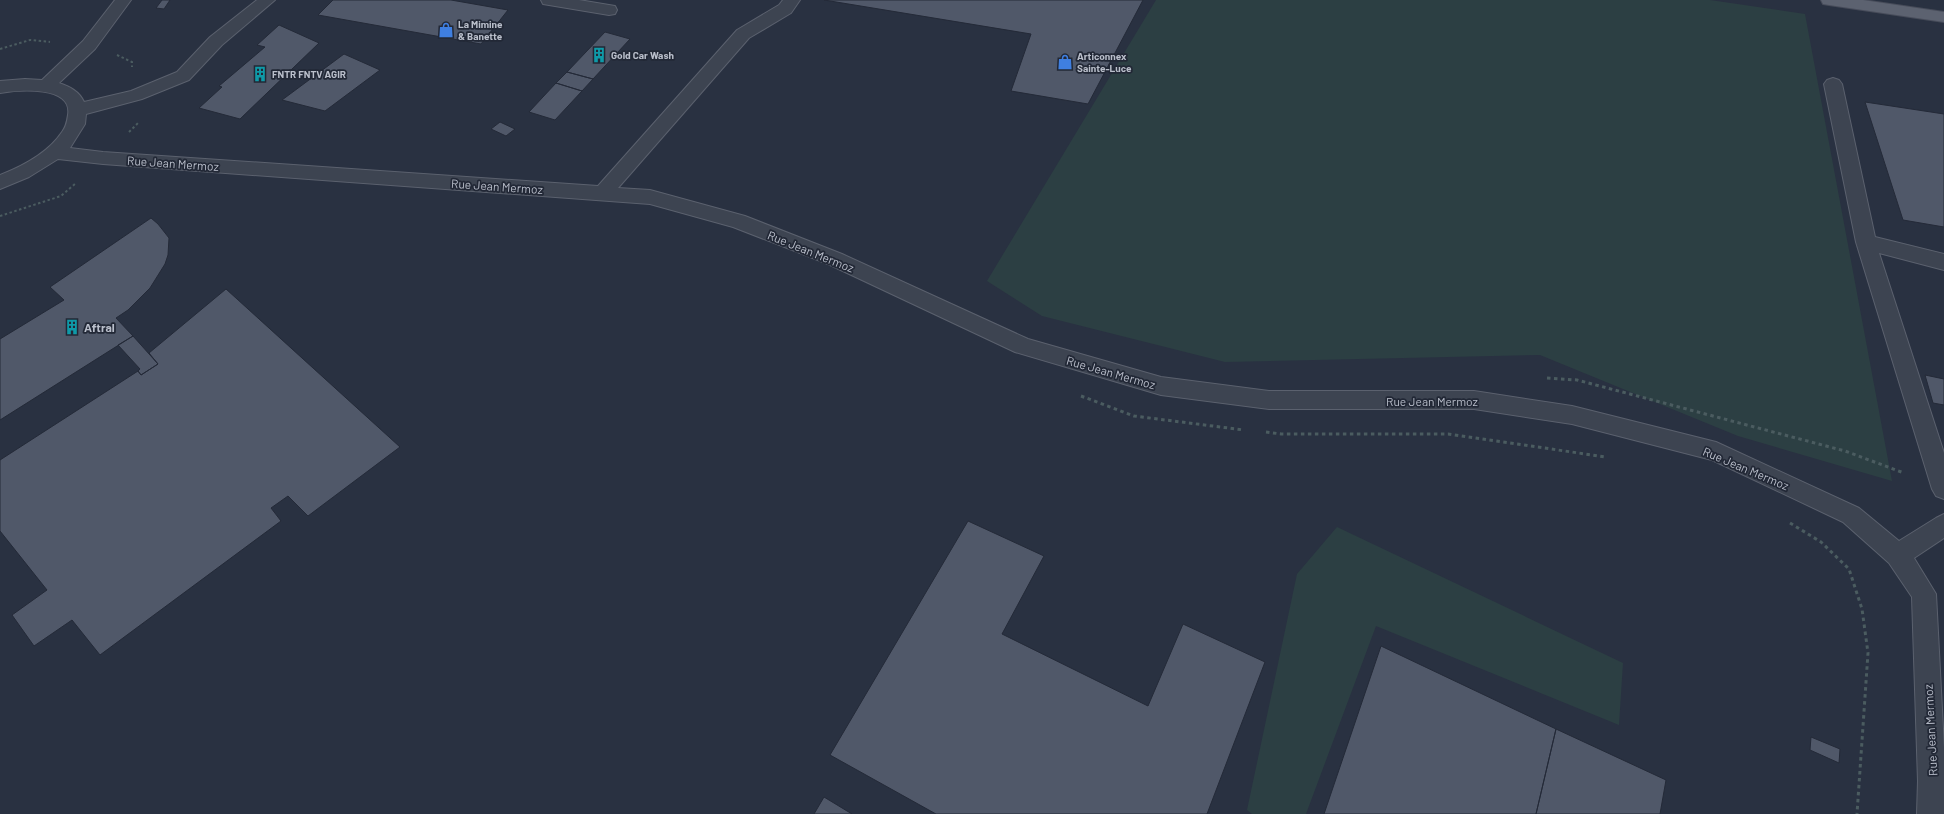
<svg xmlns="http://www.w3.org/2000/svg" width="1944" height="814" font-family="Barlow,sans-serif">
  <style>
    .green { fill: #2c3f43 }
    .building { fill: #505869; stroke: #242a38 }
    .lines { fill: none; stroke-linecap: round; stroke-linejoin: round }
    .minor-casing { stroke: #5b616e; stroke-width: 2 }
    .major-casing { stroke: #474c5a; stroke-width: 2 }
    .path-far1 { stroke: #4b5c60; stroke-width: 2; stroke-dasharray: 2.5 2.5; stroke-linecap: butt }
    .path { stroke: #4b5c60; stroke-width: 3; stroke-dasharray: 3.5 3.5; stroke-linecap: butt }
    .minor { fill: #3d4451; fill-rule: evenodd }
    .major { fill: #5c6270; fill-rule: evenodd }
    .labels { text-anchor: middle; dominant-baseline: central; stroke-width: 3.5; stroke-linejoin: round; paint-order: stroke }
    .far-poi-label { font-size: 10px; font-weight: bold; fill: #babfcb; stroke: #222836; text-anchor: start }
    .street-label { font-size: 12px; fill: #babfcb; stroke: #222836 }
    .poi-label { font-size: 12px; font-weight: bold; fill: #babfcb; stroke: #222836; text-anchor: start }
  </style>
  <rect width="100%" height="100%" fill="#293141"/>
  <path class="green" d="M1156,0H1710L1805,14L1892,481L1738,436L1540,355L1225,362L1042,316L987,281Z
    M1337,527L1623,663L1619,725L1376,626L1306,814H1252L1247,810L1297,574Z"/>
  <path class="building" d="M162,0H170L164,9L156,8Z
    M333,0H451L508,10L481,44L318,15Z
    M824,0H1143L1088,104L1011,91L1031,34Z
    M279,25L319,43L240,119L199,108L222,87L219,86L265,47L257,45Z
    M605,32L630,39L593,79L567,72Z
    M344,54L380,70L325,111L282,100Z
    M567,72L593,79L582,91L556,83Z
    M556,83L582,91L555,120L529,112Z
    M1865,102L1944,114V227L1903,220Z
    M500,122L515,129L506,136L491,129Z
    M151,218L158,224L169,238L168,255L165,264L150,288L128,310L116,318L133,336L0,420V339L64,300L50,287Z
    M226,289L400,447L308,516L288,496L271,508L281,521L100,655L72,620L34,646L12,615L47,590L0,531V460L138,371L141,375L158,364L149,353Z
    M133,336L158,364L141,375L138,371L140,369L118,345Z
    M1925,375L1944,379V405L1933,403Z
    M968,521L1044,556L1002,634L1148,706L1183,624L1265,662L1207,814H936L830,755Z
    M1381,646L1556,729L1536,814H1324Z
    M1556,729L1666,780L1660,814H1536Z
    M1811,737L1840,749L1839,763L1810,750Z
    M824,797L852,814H814Z"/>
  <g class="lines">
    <g class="minor-casing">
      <path id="minor" d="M115,0H131L95,49L59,83C70,87 79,91 84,102L131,91L177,72L210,37L257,0H275L222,45L189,80L142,99L86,114L85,124L70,148L103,152L598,186L737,30L779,5L783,0H800L791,13L749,38L618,188L650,190L745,216L842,254L1028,339L1161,377L1269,391H1474L1572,406L1716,442L1859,508L1899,541L1936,518L1944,514V538L1914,558L1936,594L1944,748V814H1917L1918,781L1912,597L1889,563L1843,522L1712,460L1572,424L1474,409H1269L1161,395L1015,352L828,264L733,227L650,204L103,164L58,159L29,177L0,189V175C23,166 48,153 62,132C66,127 67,122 68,115C73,85 18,90 0,93V81L25,79L42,80L83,41Z
        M541,0H579L615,6L617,10L615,14L609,15L543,4Z
        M1833,78L1839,80L1842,84L1875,237L1944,254V270L1879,253L1944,453V499L1936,496L1932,489L1856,242L1824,84L1827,80Z"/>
    </g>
    <g class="major-casing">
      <path id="major" d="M1821,0H1863L1944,12V22L1829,5L1823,4Z"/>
    </g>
    <path class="path-far1" d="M0,49L30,40L50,42
      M117,55L132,62V67
      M129,132L138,123
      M0,216L61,196L76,183"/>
    <path class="path" d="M1547,378L1577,380L1845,451L1904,473
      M1081,396L1134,416L1244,430
      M1266,432L1281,434H1448L1606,457
      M1790,523L1821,542L1849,569L1862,609L1868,653L1857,814"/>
    <use href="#minor" class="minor"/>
    <use href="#major" class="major"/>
  </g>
  <defs>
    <g id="shop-bare" transform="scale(1.2)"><path d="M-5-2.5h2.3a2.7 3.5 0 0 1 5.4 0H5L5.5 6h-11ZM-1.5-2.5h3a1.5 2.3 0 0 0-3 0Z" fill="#3f7fe0" stroke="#222836" stroke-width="2.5" paint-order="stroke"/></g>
    <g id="building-bare" transform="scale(1.2)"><path d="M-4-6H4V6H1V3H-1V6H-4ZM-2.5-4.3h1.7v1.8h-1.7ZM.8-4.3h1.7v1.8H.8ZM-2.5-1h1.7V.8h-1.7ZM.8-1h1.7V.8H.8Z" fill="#0f9aa8" stroke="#222836" stroke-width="2.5" paint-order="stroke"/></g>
  </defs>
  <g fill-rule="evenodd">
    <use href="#shop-bare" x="446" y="30"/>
    <use href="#building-bare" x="599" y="55"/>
    <use href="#shop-bare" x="1065" y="62"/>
    <use href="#building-bare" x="260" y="74"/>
    <use href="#building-bare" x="72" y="327"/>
  </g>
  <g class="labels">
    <g class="far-poi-label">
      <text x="458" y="24">La Mimine<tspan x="458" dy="12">&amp; Banette</tspan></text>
      <text x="611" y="55">Gold Car Wash</text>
      <text x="1077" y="56">Articonnex<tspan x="1077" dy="12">Sainte-Luce</tspan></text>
      <text x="272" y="74">FNTR FNTV AGIR</text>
    </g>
    <g class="street-label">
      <text transform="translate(173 163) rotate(4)">Rue Jean Mermoz</text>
      <text transform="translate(497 186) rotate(4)">Rue Jean Mermoz</text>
      <text transform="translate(811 251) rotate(22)">Rue Jean Mermoz</text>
      <text transform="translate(1111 372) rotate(16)">Rue Jean Mermoz</text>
      <text x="1432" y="401">Rue Jean Mermoz</text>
      <text transform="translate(1746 468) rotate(23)">Rue Jean Mermoz</text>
      <text transform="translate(1930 730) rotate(-93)">Rue Jean Mermoz</text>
    </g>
    <g class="poi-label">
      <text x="84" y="327">Aftral</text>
    </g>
  </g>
</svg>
